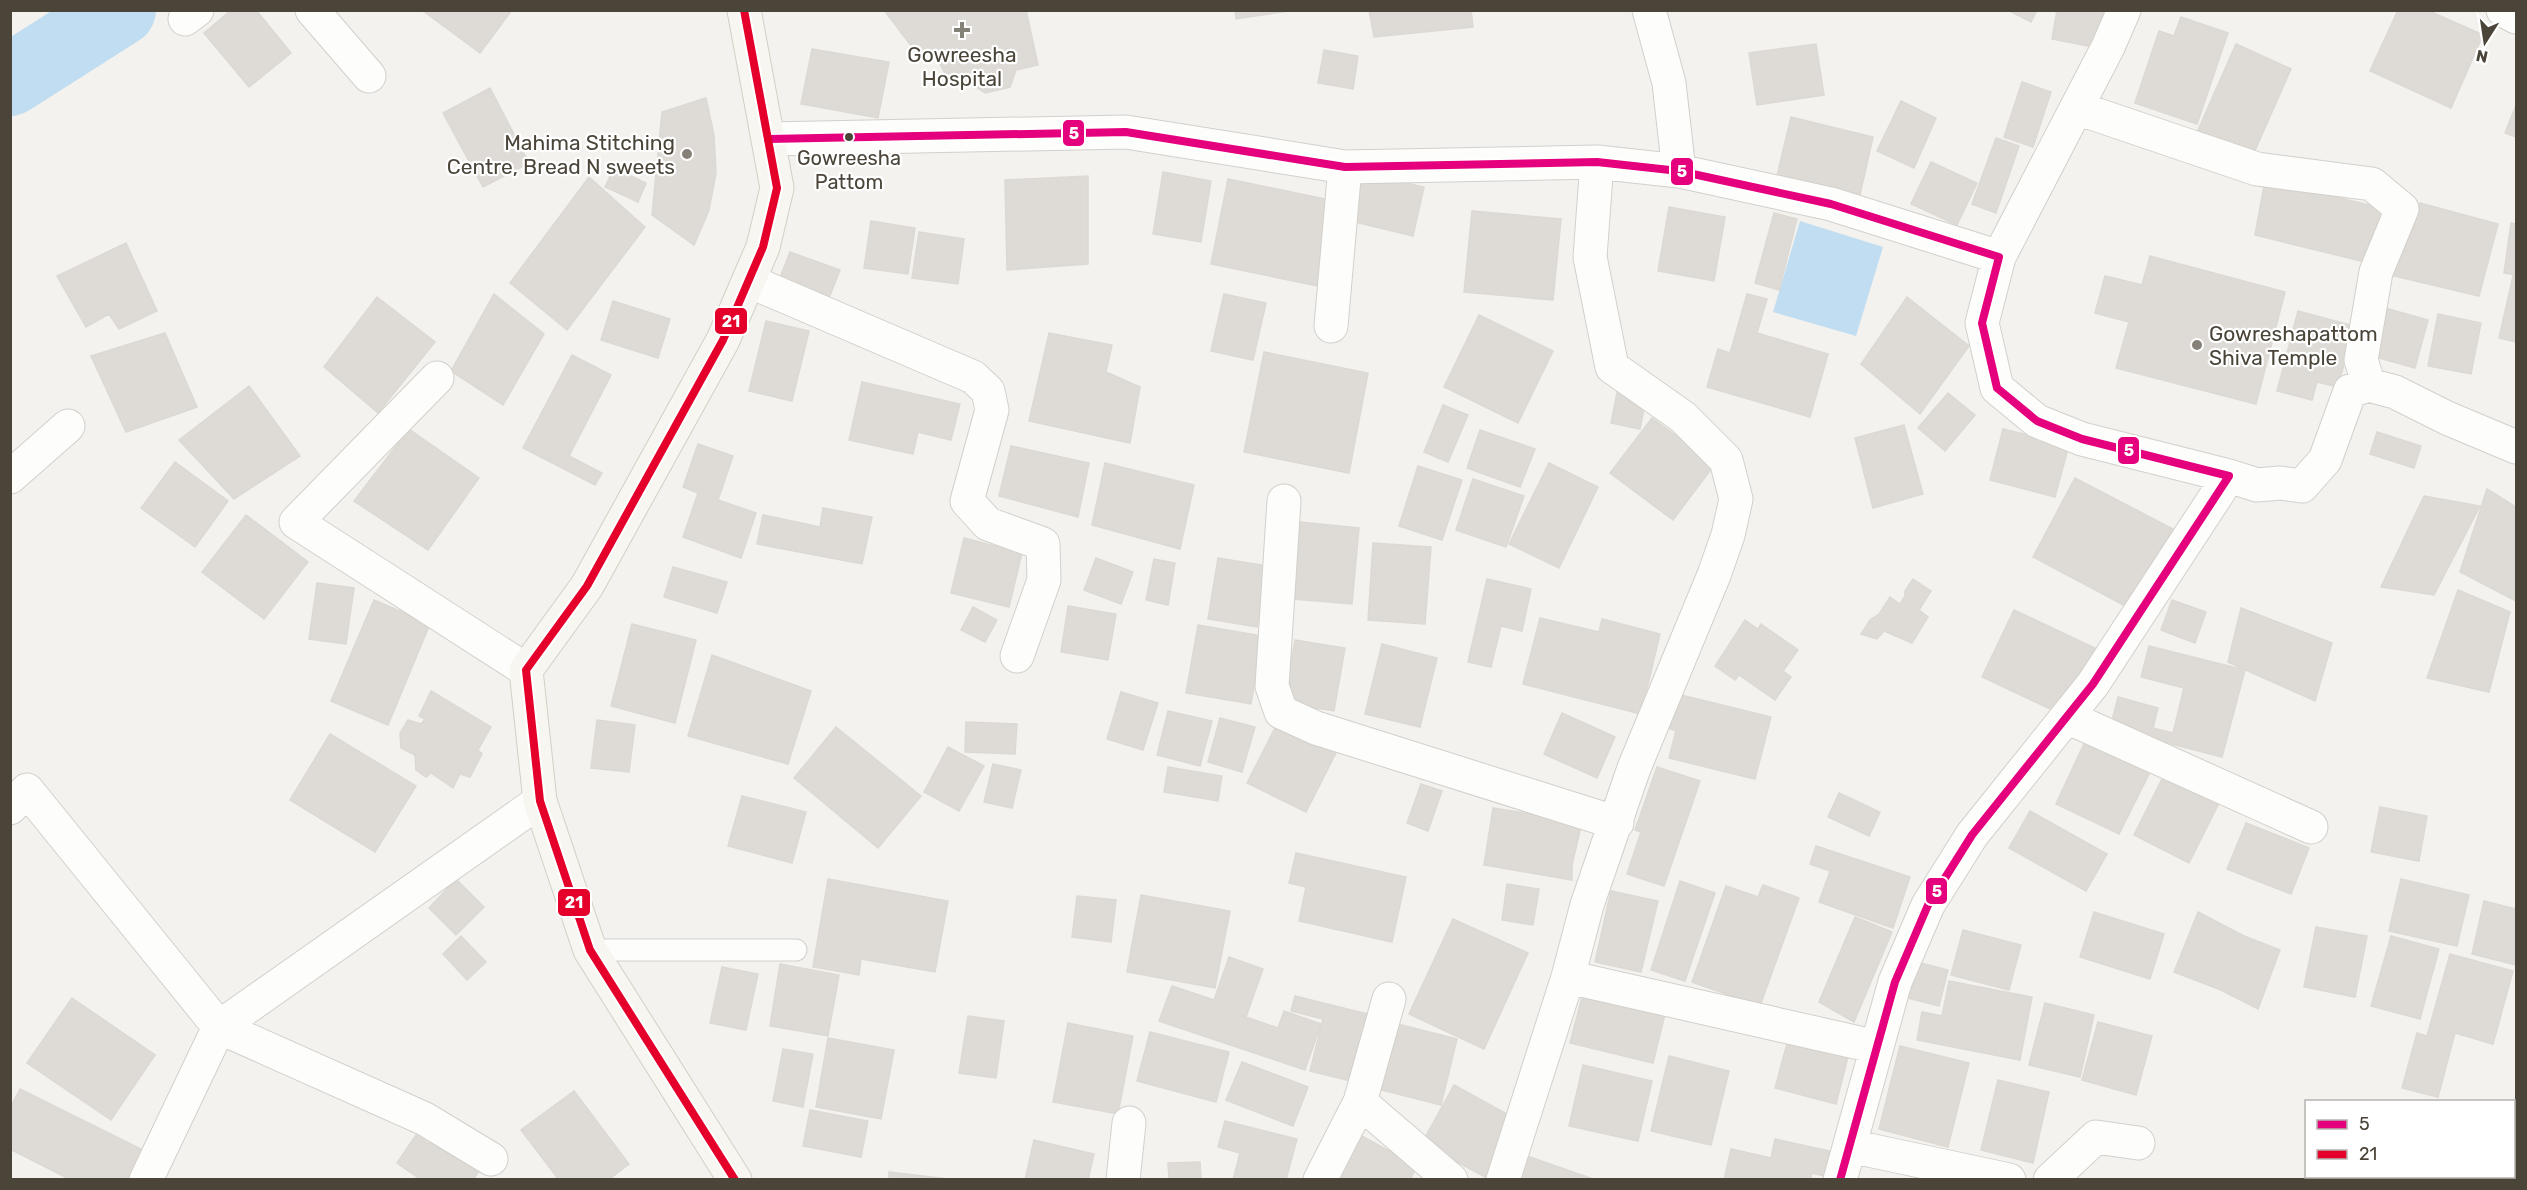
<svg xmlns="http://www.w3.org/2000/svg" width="2527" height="1190" font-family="Rubik,sans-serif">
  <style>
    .water { fill: #c0ddf1 }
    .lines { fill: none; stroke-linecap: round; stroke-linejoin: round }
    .river { stroke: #c0ddf1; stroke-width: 72 }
    .building { fill: #dedbd6; stroke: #dcd9d4; stroke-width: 1.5 }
    .lane-casing { stroke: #d2d0cb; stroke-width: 23 }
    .street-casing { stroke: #d2d0cb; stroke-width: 35 }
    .secondary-casing { stroke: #d3cfc5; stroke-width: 35 }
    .lane { stroke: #fdfdfc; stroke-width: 21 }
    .street { stroke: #fdfdfc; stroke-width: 33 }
    .secondary { stroke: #f7f6f1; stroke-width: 33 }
    .bus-1-casing { stroke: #fff; stroke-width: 12 }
    .bus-2-casing { stroke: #fff; stroke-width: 12 }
    .bus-1 { stroke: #e5007d; stroke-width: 8 }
    .bus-2 { stroke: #e4002b; stroke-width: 8 }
    .poi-dot { fill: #868178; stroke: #fff; stroke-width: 2 }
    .bus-dot { fill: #4b4439; stroke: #fff; stroke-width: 2 }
    .labels { text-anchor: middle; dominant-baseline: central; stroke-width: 4.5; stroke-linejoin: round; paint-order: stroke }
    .bus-label { font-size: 20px; fill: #4b4439; stroke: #fff }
    .poi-label { font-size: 21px; fill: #4b4439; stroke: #fff }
    .line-badge { stroke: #fff; stroke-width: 2 }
    .badge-label { font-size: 16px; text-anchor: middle; font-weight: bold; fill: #fff }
  </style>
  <rect width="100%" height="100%" fill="#f4f2ee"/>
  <path class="water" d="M1800,221L1883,247L1856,336L1773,312Z"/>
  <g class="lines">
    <path class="river" d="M10,80L120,10"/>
  </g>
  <path class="building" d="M231,10H256L291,53L249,87L204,33Z
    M422,10H512L480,53Z
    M884,10H1026L1038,65L1016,70L1010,87L985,93L967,81L951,85L933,51L919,56Z
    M1235,10H1294L1236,19Z
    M1369,10H1471L1473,27L1374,37Z
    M2008,10H2037L2031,22Z
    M2057,10H2106L2099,48L2052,39Z
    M2398,10H2427L2483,35L2451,108L2370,71Z
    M2181,17L2228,33L2197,124L2135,103L2159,31L2174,36Z
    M1816,44L1824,95L1757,105L1749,53Z
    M2236,44L2291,69L2253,155L2198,130Z
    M812,49L889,62L878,118L801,104Z
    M1324,50L1358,56L1353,89L1318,83Z
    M2022,82L2051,92L2033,147L2004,137Z
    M490,88L529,163L483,187L443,113Z
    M706,98L714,135L716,173L709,210L694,245L652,215L662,112Z
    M1901,101L1936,118L1914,168L1877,151Z
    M2516,105V137L2505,133Z
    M1791,117L1873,137L1859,199L1776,180Z
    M1996,138L2019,146L1996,213L1972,204Z
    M1931,162L1977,183L1957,225L1911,204Z
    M614,168L646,183L638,202L605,187Z
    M1163,172L1211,181L1201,242L1153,234Z
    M1362,173L1424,187L1413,236L1351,221Z
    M1088,176V264L1007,270L1005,180Z
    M589,177L645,227L567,330L510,283Z
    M1228,179L1335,201L1318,286L1211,264Z
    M2265,180L2390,210L2373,264L2255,235Z
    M2420,203L2498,224L2479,296L2390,275Z
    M1669,207L1725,217L1714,281L1658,271Z
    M1472,211L1561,219L1553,300L1464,292Z
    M1774,213L1797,219L1779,290L1755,283Z
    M871,221L915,228L908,274L864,268Z
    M2511,223L2516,224V275L2504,273Z
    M919,232L964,239L958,284L912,278Z
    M126,243L157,311L119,329L109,314L86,327L57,276Z
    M790,252L840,270L829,298L779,280Z
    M2150,256L2285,292L2256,404L2116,368L2129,322L2095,313L2105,276L2142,285Z
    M2513,276L2516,277V342L2499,338Z
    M494,294L544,334L503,405L451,371Z
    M1224,294L1266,303L1253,360L1211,351Z
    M1747,294L1767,299L1757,333L1828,354L1810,417L1707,387L1718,349L1730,353Z
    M377,297L435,342L378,413L324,367Z
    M1907,297L1969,346L1920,414L1861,364Z
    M613,301L670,319L658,358L601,340Z
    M2385,308L2428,320L2415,368L2372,356Z
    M2298,311L2354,326L2338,387L2317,382L2312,400L2277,391Z
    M2438,314L2481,323L2471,374L2428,366Z
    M1479,315L1553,351L1518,423L1444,387Z
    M766,321L809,331L792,401L749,391Z
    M165,333L197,407L126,432L91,356Z
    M1049,333L1112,345L1106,372L1140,387L1130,443L1029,421Z
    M1264,352L1368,373L1349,473L1244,452Z
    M572,355L611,375L569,456L602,473L595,485L523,448Z
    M862,382L960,404L951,440L918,432L913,454L849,440Z
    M249,386L300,456L234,499L179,440Z
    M1618,388L1647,394L1640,429L1611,423Z
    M1948,393L1975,415L1945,451L1918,428Z
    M1443,405L1468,415L1448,462L1424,452Z
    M1652,418L1715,464L1673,520L1610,473Z
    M1904,425L1923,494L1873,508L1855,438Z
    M409,429L479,478L428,550L354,501Z
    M2003,429L2069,445L2055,497L1990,480Z
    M1480,430L1535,449L1520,487L1467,468Z
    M2377,432L2421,446L2414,468L2370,454Z
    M698,444L733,456L718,500L756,513L741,558L683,537L698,493L683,487Z
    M1011,446L1089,463L1078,517L999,496Z
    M175,462L228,501L195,547L141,508Z
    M1105,463L1194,485L1180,549L1092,525Z
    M1549,463L1598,487L1559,568L1509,544Z
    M1418,466L1462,480L1442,540L1399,526Z
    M2075,478L2173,529L2131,609L2033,557Z
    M1473,479L1524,496L1506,547L1456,530Z
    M2487,489L2516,507V601L2460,572Z
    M2424,496L2480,506L2434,595L2381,587Z
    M823,508L872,517L862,564L757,544L763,515L820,527Z
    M246,515L308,562L264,619L202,572Z
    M1289,521L1359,528L1352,604L1281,598Z
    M964,538L1022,553L1009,607L951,593Z
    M1373,543L1431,547L1425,624L1368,620Z
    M1096,558L1133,572L1121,604L1084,590Z
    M1218,558L1268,566L1257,627L1208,619Z
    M1154,559L1175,563L1168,605L1146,600Z
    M673,567L727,582L717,613L664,597Z
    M1487,579L1531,589L1522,631L1501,626L1491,667L1468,662Z
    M1913,579L1931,591L1919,610L1928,617L1912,643L1884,631L1877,639L1861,634L1870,620L1879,614L1890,597L1900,604L1905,596V591Z
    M317,583L354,588L346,644L309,639Z
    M2458,590L2510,612L2489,692L2427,678Z
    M374,600L430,624L388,725L331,701Z
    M2172,600L2206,612L2195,643L2161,630Z
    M1068,606L1116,614L1108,660L1061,652Z
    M973,607L997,620L985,642L961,630Z
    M2241,608L2332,643L2315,701L2228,662Z
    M2014,610L2095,648L2063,715L1982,677Z
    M1540,618L1599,632L1602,619L1660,634L1641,714L1523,684Z
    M1745,620L1758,629L1761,624L1798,650L1783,671L1791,677L1775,700L1739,675L1735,680L1715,666Z
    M632,624L696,640L675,723L611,706Z
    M1198,625L1263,636L1251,704L1186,693Z
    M1295,640L1345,648L1334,711L1284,703Z
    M1382,644L1437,658L1420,727L1365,714Z
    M2149,646L2245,670L2222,757L2110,728L2118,697L2158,708L2153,728L2173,733L2184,688L2141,677Z
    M712,655L811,691L788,764L688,736Z
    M431,691L491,727L478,750L482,754L470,777L460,774L453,788L431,773L426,777L416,770L415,755L401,748L400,733L408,720L421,724L425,719L419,716Z
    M1121,692L1158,703L1143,750L1107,739Z
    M1677,694L1771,717L1755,779L1669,758L1676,731L1669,728Z
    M1168,711L1212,721L1200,766L1157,755Z
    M1562,713L1615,737L1597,778L1544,754Z
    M1220,718L1255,727L1242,772L1208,762Z
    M597,720L635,725L629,772L591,768Z
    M966,722L1017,724L1015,754L965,752Z
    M1277,724L1336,753L1306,812L1247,783Z
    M836,727L921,796L878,848L794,778Z
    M330,734L416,786L375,852L290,800Z
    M2087,737L2152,768L2119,834L2056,804Z
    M948,747L984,766L959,811L924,792Z
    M993,764L1021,770L1012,808L984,802Z
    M1168,767L1222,776L1218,801L1164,792Z
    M1657,767L1700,781L1664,886L1627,874L1641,832L1635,830Z
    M2166,771L2221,799L2189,863L2134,835Z
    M1421,784L1442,791L1428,831L1407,823Z
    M1839,793L1880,812L1869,836L1828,817Z
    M742,796L806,812L792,863L728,846Z
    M2380,807L2427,816L2419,861L2371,852Z
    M1493,808L1582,822L1572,865V880L1484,865Z
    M2030,811L2107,854L2086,891L2009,848Z
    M2246,823L2309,848L2291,894L2227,869Z
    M1816,846L1910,877L1893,928L1819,902L1830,871L1810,864Z
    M1296,853L1406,877L1392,942L1299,921L1306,887L1289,883Z
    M456,879L484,907L456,935L429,908Z
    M828,879L948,901L935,972L861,959L859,975L813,967Z
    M2401,879L2469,895L2457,946L2389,931Z
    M1680,881L1715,893L1685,981L1651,970Z
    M1507,884L1539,889L1533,925L1502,920Z
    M1763,885L1799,898L1760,1006L1692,982L1726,886L1758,897Z
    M1611,891L1658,901L1641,972L1595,962Z
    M1141,895L1230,911L1215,988L1127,972Z
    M1077,896L1116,900L1111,942L1072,937Z
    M2484,901L2516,909V965L2472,954Z
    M2094,912L2164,934L2150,979L2080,957Z
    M2198,912L2244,936L2280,950L2258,1009L2221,990L2174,972Z
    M1855,917L1892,932L1854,1022L1819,1002Z
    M1453,919L1528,953L1484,1049L1409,1014Z
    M2316,927L2367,936L2355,997L2304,987Z
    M1963,930L2021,945L2009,990L1951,975Z
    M461,936L486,962L467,980L443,954Z
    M2391,936L2439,949L2420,1019L2371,1006Z
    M2450,954L2513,971L2493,1044L2455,1033L2438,1097L2402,1088L2417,1033L2427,1036Z
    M1229,957L1263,969L1246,1017L1278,1028L1284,1011L1321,1024L1305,1070L1159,1021L1172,986L1214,1000Z
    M1913,961L1948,970L1939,1006L1904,997Z
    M780,964L839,975L828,1036L770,1026Z
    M722,967L758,974L746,1030L710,1023Z
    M1949,981L2032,997L2020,1060L1917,1040L1922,1012L1942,1016Z
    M1583,993L1665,1014L1653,1063L1570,1043Z
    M1295,996L1380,1017L1363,1084L1310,1071L1323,1019L1291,1011Z
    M72,998L155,1055L111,1120L27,1063Z
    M2045,1003L2094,1015L2080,1077L2029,1065Z
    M968,1016L1004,1021L996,1078L959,1073Z
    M1386,1021L1457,1039L1441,1105L1370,1087Z
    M2098,1022L2152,1036L2136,1095L2082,1080Z
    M1068,1023L1133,1036L1118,1114L1053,1102Z
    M1150,1032L1229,1052L1216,1102L1137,1081Z
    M1789,1036L1849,1053L1836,1104L1775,1088Z
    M828,1038L894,1050L881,1119L816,1107Z
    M1900,1046L1969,1063L1948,1147L1879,1129Z
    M783,1049L813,1054L803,1107L773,1101Z
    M1669,1056L1729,1071L1711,1145L1651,1131Z
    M1242,1062L1308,1087L1293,1126L1226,1100Z
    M1583,1065L1652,1081L1638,1141L1569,1126Z
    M1998,1080L2049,1092L2033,1163L1981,1150Z
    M1454,1085L1516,1119L1485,1177L1422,1143Z
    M20,1089L149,1153L135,1180H71L10,1149V1108Z
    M574,1091L629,1164L608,1180H559L521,1130Z
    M810,1110L868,1121L861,1157L803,1146Z
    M1225,1121L1297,1139L1286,1180H1233L1240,1153L1218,1147Z
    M437,1134L483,1165L473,1180H415L417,1177L397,1163L416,1135L430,1144Z
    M1358,1134L1417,1166L1410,1180H1334Z
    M2514,1135L2516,1136V1180L2492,1178L2514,1176Z
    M1775,1139L1830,1151L1825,1176L1812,1173L1811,1180H1724L1731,1149L1771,1158Z
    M1034,1140L1094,1154L1088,1180H1025Z
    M1527,1156L1596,1180H1520Z
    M1200,1162L1201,1180H1169L1168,1163Z
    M889,1172L957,1180H889Z"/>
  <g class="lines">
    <g class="lane-casing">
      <path id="lane" d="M590,950H796"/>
    </g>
    <g class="street-casing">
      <path id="street" d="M312,10L369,76
        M1649,10L1669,83L1679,171
        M2503,10L2516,17
        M185,19L197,10
        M2077,108L2257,169L2372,184L2402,209L2376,272L2361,360L2369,385
        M768,139L1126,132L1345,167L1597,162L1679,171L1831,204L1999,257L1982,323L1997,388L2037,421L2082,439L2229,476L2093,684L1972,835L1928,905L1895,982L1840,1180
        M1597,162L1590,257L1612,367L1683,417L1726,460L1736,499L1728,535L1714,575L1634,768L1587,905L1568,977L1877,1047
        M1999,257L2108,47L2124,10
        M749,281L973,377L988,391L992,410L967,501L988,524L1043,544L1044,580L1017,656
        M1331,326L1345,167
        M437,378L296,522L526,670
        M2229,476L2257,485L2280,483L2302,486L2325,460L2350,391L2369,385L2395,392L2447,418L2516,447
        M10,477L68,426
        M1284,501L1272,686L1281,712L1316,728L1617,823
        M2067,717L2311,827
        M10,808L27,790L219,1027L146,1180
        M219,1027L540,801
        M219,1027L425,1119L491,1159
        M1360,1102L1451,1180
        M1850,1146L2009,1180
        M1123,1180L1129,1123
        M1320,1180L1360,1102L1389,999
        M1503,1180L1568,977
        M2050,1180L2096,1137L2138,1143"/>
    </g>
    <g class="secondary-casing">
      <path id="secondary" d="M735,1180L590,950L540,801L526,670L587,586L723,340L763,247L777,188L744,10"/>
    </g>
    <use href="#lane" class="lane"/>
    <use href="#street" class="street"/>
    <use href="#secondary" class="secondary"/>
    <g class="bus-1-casing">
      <path id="bus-1" d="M768,139L1126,132L1345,167L1597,162L1679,171L1831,204L1999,257L1982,323L1997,388L2037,421L2082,439L2229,476L2093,684L1972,835L1928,905L1895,982L1840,1180"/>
    </g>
    <g class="bus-2-casing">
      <path id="bus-2" d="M735,1180L590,950L540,801L526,670L587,586L723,340L763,247L777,188L744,10"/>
    </g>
    <use href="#bus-1" class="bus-1"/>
    <use href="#bus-2" class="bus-2"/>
  </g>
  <g class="poi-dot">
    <path d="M959 21h6v6h6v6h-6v6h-6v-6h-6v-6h6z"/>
    <circle cx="687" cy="154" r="6"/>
    <circle cx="2197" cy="345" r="6"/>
  </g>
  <circle class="bus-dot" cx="849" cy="137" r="5"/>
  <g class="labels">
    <g class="bus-label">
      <text x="849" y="158">Gowreesha<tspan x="849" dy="24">Pattom</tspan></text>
    </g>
    <g class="poi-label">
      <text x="962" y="54">Gowreesha<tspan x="962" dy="24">Hospital</tspan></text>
      <text x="675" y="142" text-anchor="end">Mahima Stitching<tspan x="675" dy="24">Centre, Bread N sweets</tspan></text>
      <text x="2209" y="333" text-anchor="start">Gowreshapattom<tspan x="2209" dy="24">Shiva Temple</tspan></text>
    </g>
  </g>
  <g class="line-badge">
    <rect x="1062" y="119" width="23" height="28" rx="6" fill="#e5007d"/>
    <rect x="1670" y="157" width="24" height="29" rx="6" fill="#e5007d"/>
    <rect x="714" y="307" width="34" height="28" rx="6" fill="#e4002b"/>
    <rect x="2117" y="436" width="23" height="29" rx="6" fill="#e5007d"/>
    <rect x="1925" y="877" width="23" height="28" rx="6" fill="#e5007d"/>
    <rect x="557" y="888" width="34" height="29" rx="6" fill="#e4002b"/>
  </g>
  <g class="badge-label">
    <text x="1074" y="139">5</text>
    <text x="1682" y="177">5</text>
    <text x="731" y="327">21</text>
    <text x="2129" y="456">5</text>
    <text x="1937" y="897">5</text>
    <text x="574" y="908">21</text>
  </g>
  <rect width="2527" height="1190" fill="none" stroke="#4b4439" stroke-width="24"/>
  <rect x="2305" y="1100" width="210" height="78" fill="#ffffff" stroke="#b7b4b0" stroke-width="1.5"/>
  <rect x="2317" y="1120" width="30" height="9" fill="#e5007d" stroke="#b7b4b0" stroke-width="1.5"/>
  <text x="2359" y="1130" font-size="18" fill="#4b4439">5</text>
  <rect x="2317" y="1150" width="30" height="9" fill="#e4002b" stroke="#b7b4b0" stroke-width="1.5"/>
  <text x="2359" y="1160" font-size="18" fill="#4b4439">21</text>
  <g transform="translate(2485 42) rotate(192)" stroke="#ffffff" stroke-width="4.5" paint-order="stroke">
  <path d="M0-4.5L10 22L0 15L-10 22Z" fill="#4b4439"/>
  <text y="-9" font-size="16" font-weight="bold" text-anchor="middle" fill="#4b4439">N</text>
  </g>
</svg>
